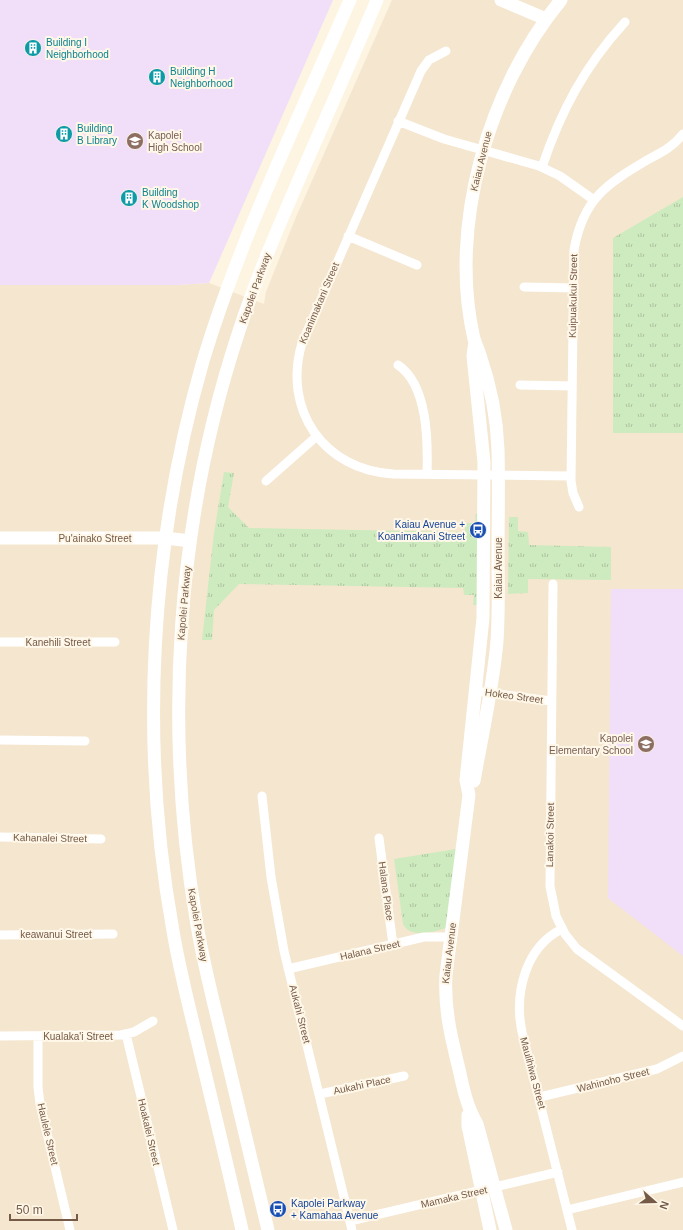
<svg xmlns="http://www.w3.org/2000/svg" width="683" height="1230" font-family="Arial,sans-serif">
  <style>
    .residential { fill: #f5e6cf }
    .education { fill: #f1def9 }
    .park { fill: url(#park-tufts) }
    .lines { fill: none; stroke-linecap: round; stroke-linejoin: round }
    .street { stroke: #fff; stroke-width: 9 }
    .secondary { stroke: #fff; stroke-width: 13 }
    .labels { text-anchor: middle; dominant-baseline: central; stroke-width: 4; stroke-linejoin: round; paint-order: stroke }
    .culture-label { font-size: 10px; fill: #0d838f; stroke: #fff7e8; text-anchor: start }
    .education-label { font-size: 10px; fill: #785e54; stroke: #fff7e8; text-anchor: start }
    .street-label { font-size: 10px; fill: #755a47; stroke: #fff7e8 }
    .transit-label { font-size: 10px; fill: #164399; stroke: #fff7e8; text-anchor: end }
  </style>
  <defs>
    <pattern id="park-tufts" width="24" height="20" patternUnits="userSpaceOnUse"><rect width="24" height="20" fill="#ceebbf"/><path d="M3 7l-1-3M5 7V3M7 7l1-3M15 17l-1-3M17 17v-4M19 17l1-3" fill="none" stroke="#acc19d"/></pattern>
  </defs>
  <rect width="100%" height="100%" fill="#fdf4e1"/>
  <path class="residential" d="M392,0H683V1230H0V285H177L209,283L264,304L266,292L296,217Z"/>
  <path class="education" d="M0,0H333L209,283L177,285H0Z
    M611,589H683V956L608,898Z"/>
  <path class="park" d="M683,197V433H613V238Z
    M224,472L234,473L228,507L249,528L465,532V523H475L476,514H485L484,605H473L474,595H464L463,588L239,584L214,610L212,640H202L214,533Z
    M509,517H518V531L528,532L529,545L611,547V580L528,579V593L508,594Z
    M462,848L446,928C434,932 410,939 403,924L394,859Z"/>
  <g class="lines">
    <path class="street" d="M446,51L429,60L421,71L302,343C282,410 324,470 393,474L571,476
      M398,121L444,139L539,166L560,176L594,200
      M542,167C561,111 584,67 625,22
      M348,236L417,265
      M524,287L574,288
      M398,365C428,385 428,442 427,474
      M520,385L572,386
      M266,481L317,436
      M579,507L573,493L571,481L574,250C583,198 607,184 649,159C662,152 674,146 683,134
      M553,584L550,886L556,916L565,934L577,949L683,1026
      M0,642H115
      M476,691L551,701
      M0,740L85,741
      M262,796L271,877L284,951L352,1230
      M0,837L101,839
      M379,838L393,945
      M562,929C525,947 514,994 522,1032L572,1230
      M0,935L113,934
      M288,969L424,937H451
      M126,1034L173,1230
      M0,1036L121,1035L134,1032L153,1021
      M38,1036V1087L40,1104L70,1230
      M320,1094L404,1076
      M540,1097L657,1069L683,1056
      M567,1210L683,1182
      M350,1221L558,1172"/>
    <path class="secondary" d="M501,0L546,19
      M475,341L473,356L484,462L483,618L466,780L469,795L446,975C444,1008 451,1037 459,1069C463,1088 467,1107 477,1124L506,1230
      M0,538H166L190,541
      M474,781C482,735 493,688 497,641C499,613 498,584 498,556C498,521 499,485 498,450C497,419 490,384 480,355C478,349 476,345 474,339C448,227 488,88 561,0
      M468,1115V1126L490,1230
      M242,1230C229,1172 215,1114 201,1056C191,1014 180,973 173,931C139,743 150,545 203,361C240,238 299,118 350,0
      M268,1230C254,1170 239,1110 225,1050C215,1008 204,967 197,925C163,727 176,521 239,331C257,276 280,223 303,170C328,113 353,57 377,0"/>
  </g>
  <defs>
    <g id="building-disc" transform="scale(0.9)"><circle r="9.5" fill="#0f9aa8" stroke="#fff7e8"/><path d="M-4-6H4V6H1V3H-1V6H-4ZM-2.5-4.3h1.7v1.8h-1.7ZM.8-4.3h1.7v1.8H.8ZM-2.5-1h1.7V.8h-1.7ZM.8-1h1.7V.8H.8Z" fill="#fff"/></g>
    <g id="school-disc" transform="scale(0.9)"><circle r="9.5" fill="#8d6e63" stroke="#fff7e8"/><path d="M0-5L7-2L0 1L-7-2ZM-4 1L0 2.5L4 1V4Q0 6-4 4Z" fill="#fff"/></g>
    <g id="bus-disc" transform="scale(0.9)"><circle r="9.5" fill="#1a4fb4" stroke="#fff7e8"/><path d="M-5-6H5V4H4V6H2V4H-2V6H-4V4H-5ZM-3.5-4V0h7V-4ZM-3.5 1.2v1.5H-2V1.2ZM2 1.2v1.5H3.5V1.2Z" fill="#fff"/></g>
  </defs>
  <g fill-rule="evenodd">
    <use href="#building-disc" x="33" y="48"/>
    <use href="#building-disc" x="157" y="77"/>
    <use href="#building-disc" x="64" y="134"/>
    <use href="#school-disc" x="135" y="141"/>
    <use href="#building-disc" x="129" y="198"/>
    <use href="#bus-disc" x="478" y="530"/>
    <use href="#school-disc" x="646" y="744"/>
    <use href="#bus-disc" x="278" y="1209"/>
  </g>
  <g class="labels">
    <g class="culture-label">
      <text x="46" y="42">Building I<tspan x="46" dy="12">Neighborhood</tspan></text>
      <text x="170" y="71">Building H<tspan x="170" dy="12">Neighborhood</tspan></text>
      <text x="77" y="128">Building<tspan x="77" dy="12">B Library</tspan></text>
      <text x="142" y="192">Building<tspan x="142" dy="12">K Woodshop</tspan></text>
    </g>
    <g class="education-label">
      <text x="148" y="135">Kapolei<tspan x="148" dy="12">High School</tspan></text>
      <text x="633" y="738" text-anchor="end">Kapolei<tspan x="633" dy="12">Elementary School</tspan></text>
    </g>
    <g class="street-label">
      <text transform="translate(481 161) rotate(-76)">Kaiau Avenue</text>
      <text transform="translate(255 288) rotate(-70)">Kapolei Parkway</text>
      <text transform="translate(573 296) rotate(-89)">Kuipuakukui Street</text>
      <text transform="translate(319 303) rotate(-67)">Koanimakani Street</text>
      <text x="95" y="538">Pu'ainako Street</text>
      <text transform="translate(498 568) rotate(-90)">Kaiau Avenue</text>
      <text transform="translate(184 603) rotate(-85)">Kapolei Parkway</text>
      <text x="58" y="642">Kanehili Street</text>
      <text transform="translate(514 696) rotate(8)">Hokeo Street</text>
      <text transform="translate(550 835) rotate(-89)">Lanakoi Street</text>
      <text transform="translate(50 838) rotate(1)">Kahanalei Street</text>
      <text transform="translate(386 891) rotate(82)">Halana Place</text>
      <text transform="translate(198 925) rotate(80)">Kapolei Parkway</text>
      <text x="56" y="934">keawanui Street</text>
      <text transform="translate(370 950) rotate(-13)">Halana Street</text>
      <text transform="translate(449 953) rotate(-83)">Kaiau Avenue</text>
      <text transform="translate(300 1014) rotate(76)">Aukahi Street</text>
      <text x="78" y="1036">Kualaka'i Street</text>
      <text transform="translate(533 1073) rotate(75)">Maulihiwa Street</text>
      <text transform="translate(613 1080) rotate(-14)">Wahinoho Street</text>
      <text transform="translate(362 1085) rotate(-12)">Aukahi Place</text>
      <text transform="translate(149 1132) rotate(77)">Hoakalei Street</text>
      <text transform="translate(48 1134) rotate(77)">Haulele Street</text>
      <text transform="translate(454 1197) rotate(-13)">Mamaka Street</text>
    </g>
    <g class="transit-label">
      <text x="465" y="524">Kaiau Avenue +<tspan x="465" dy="12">Koanimakani Street</tspan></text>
      <text x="291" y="1203" text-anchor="start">Kapolei Parkway<tspan x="291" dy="12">+ Kamahaa Avenue</tspan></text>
    </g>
  </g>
  <g transform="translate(655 1202) rotate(110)" stroke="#fff7e8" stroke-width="3" paint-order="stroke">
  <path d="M0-3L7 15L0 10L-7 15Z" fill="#755a47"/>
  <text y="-6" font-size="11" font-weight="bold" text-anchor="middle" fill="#755a47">N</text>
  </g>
  <path d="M10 1214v6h67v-6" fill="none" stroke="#755a47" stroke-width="2"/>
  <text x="16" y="1214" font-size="12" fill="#755a47" stroke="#fff7e8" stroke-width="3" paint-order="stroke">50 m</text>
</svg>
